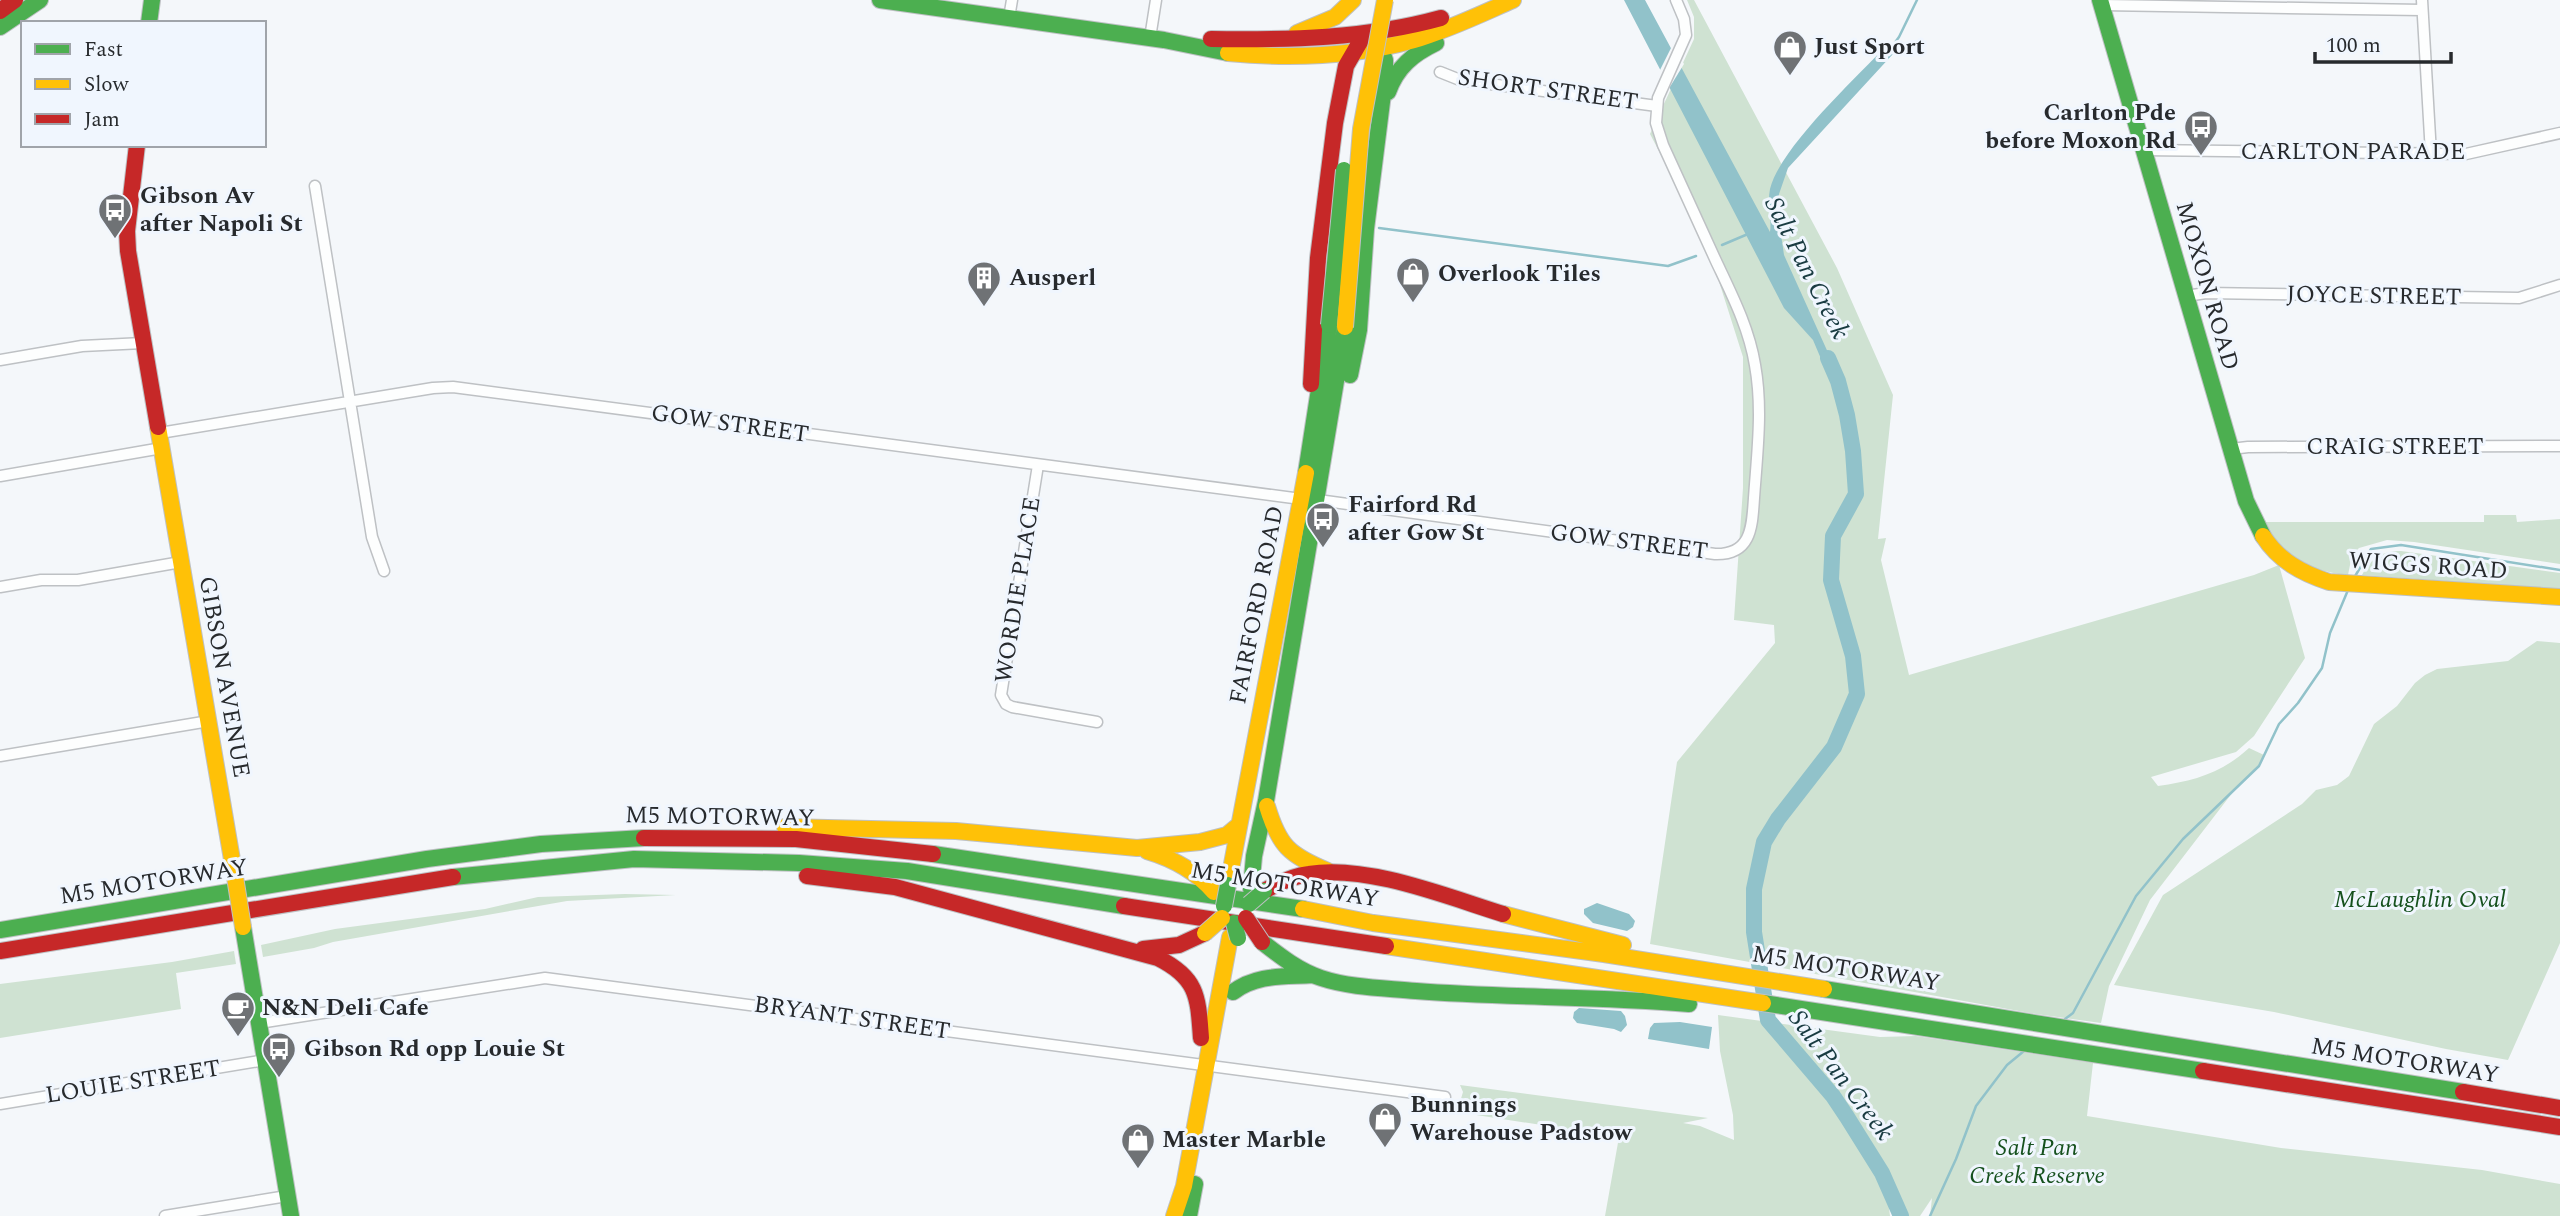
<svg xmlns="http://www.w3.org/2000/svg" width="2560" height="1216" font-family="Spectral,serif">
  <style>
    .green { fill: #cfe2d2 }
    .water { fill: #91c2ca }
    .pier { fill: #f4f7fa }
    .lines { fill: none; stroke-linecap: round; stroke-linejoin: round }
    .stream { stroke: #91c2ca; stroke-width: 2.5 }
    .river { stroke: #91c2ca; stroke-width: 16 }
    .street-casing { stroke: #bec1c4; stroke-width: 13 }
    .fast-casing { stroke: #bec1c4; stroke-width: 18 }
    .slow-casing { stroke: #bec1c4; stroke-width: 18 }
    .jam-casing { stroke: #bec1c4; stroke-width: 18 }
    .street { stroke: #fdfefe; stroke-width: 10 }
    .fast { stroke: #4caf50; stroke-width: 16 }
    .slow { stroke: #ffc107; stroke-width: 16 }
    .jam { stroke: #c62828; stroke-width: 16 }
    .fast-bridge-casing { stroke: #bec1c4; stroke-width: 18; stroke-linecap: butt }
    .slow-bridge-casing { stroke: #bec1c4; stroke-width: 18; stroke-linecap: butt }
    .jam-bridge-casing { stroke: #bec1c4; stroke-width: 18; stroke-linecap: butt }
    .fast-bridge { stroke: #4caf50; stroke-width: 16 }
    .slow-bridge { stroke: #ffc107; stroke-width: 16 }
    .jam-bridge { stroke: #c62828; stroke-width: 16 }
    .labels { text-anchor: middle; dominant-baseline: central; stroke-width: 6; stroke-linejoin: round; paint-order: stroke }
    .poi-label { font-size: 24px; font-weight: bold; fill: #272a2d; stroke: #f0f6fe; text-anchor: start }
    .street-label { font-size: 24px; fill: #272a2d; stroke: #f0f6fe }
    .park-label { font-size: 24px; font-style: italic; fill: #16511e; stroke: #f0f6fe }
    .water-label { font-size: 26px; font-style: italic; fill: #193b41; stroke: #f0f6fe }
  </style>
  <rect width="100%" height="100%" fill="#f4f7fa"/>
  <path class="green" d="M1687,0H1694L1837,268L1893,395L1878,539L1886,538L1881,560L1909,675L2254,575L2279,565L2305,658L2254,736L2236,752L2151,777L2158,786C2194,781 2222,773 2249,748L2264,755L2259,766L2236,788L2150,900L2109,986L2101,1023L2036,1014L1650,944L1677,762L1775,643L1774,625L1734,620L1743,488V357L1716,272L1683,197L1650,134L1694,39V17Z
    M2484,515H2516L2517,522L2560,519V564L2414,542L2387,540L2359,548L2352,555L2348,575C2309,572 2283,554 2262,522H2484Z
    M2401,551L2560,573V589L2362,575C2371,558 2382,551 2401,551Z
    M2537,641L2560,643V943L2508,1060L2446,1049L2274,1012L2114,985L2163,895L2302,804L2316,790L2337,785L2349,776L2374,724L2397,706L2415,683L2425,675L2437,669L2508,661Z
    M625,894L676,895L567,901L333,942L314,948L263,957L261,945L335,929L485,909L538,897Z
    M234,951L236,964L176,973L181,1009L0,1038V984L172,962Z
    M1718,1015L1880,1037L1916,1036L2093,1063L2087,1116L2281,1148L2482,1170L2560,1184V1216H1930L1932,1198L1920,1216H1897L1889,1208L1890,1216H1605L1619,1137L1457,1112L1463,1092L1460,1085L1708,1118L1683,1123L1700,1126L1734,1140L1733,1115L1720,1051Z"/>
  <path class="water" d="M1624,0H1645L1770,232C1772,218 1767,204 1770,189C1780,148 1855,79 1886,46L1893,54L1788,168L1779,194L1777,207L1784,255L1839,377L1830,380L1813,340L1784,308Z
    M1597,903L1629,914L1635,921L1633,927L1627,931L1593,923L1584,914V909Z
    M1579,1008L1621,1011L1625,1016L1627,1025L1621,1032L1614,1029L1577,1023L1573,1018L1574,1012Z
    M1680,1022L1712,1027L1709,1049L1648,1039L1650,1028L1654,1023Z"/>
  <path class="pier" d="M1673,44L1684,64L1668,90L1659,72Z"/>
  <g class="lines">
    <path class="stream" d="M1888,52L1899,37L1917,0
      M1379,228L1668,266L1696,256
      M1722,245L1748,234
      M2354,578L2371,549L2401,545L2560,570
      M2065,1019L2073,1013L2136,896L2183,839L2259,766L2279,724L2298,703L2322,668L2330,633L2348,590
      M1930,1216L1956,1159L1976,1106L2007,1065L2024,1051"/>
    <path class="river" d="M1828,358L1838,381L1847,415L1853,451L1856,494L1833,536L1831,580L1853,656L1857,694L1834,747L1778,819L1764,842L1754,889V932L1768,1020L1833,1096L1847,1117L1882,1173L1901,1216"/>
    <g class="street-casing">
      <path id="street" d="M2422,0L2431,154
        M2102,5L2422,10
        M1009,18L1012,0
        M1150,38L1156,0
        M1440,72L1460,80L1657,106
        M2143,150L2466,154L2560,133
        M315,186L372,537L384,571
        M2186,296L2206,293L2519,298L2560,285
        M0,360L82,346L143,343
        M160,433L433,388L453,387L1301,499
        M2231,449L2248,447L2560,446
        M1038,465L1001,695L1006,704L1012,707L1097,722
        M0,476L162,448
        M1318,500L1715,554C1752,555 1752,526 1754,498C1757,454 1763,409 1755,365C1749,328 1732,295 1716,261C1698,222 1680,183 1663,145L1656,123L1658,98L1686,35L1684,19L1676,0
        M0,587L41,580H78L181,562
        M0,756L209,721
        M259,1023L545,978L1445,1097
        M0,1104L265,1060
        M165,1216L287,1196"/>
    </g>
    <g class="fast-casing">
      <path id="fast" d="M880,0L1164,40L1228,53
        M2100,0L2246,501L2263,536
        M149,23L152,0
        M0,27L40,0
        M1388,92C1397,67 1413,54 1436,43
        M1350,375L1359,330L1366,229L1385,78V60L1377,38
        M1306,473L1329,325
        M933,854L1303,909
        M453,877L634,859L799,863L907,871L1124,906
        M1251,889L1254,856L1266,801L1345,327
        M243,927L291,1216
        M0,930L427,859L541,844L644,838
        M1262,942C1280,956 1299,971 1321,978C1351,988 1385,988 1416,991C1507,998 1598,996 1689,1004
        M1824,989L2463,1092
        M1233,992C1257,974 1284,977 1312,975
        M1763,1003L2203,1071
        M1189,1216L1195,1184"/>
    </g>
    <g class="slow-casing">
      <path id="slow" d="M1297,33L1335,17L1353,0
        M1228,53C1291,59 1353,57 1414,40C1448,30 1481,14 1513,0
        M158,427L235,877
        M2263,536C2279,561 2302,573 2329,582L2560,597
        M1267,806C1279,846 1289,855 1328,871
        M785,827L956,831L1137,848L1200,842L1227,835L1239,825
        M1147,851C1174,859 1196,871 1214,892
        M1228,885L1306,473
        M1303,909L1373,923L1604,954L1824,989
        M1503,914L1623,945
        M1386,946L1763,1003
        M1174,1216L1184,1186L1230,937"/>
    </g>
    <g class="jam-casing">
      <path id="jam" d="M0,11L15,0
        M1211,39C1289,40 1365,39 1441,18
        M137,145L127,231L128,251L158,427
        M1311,384L1318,258L1335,123L1346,66L1364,35
        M644,838L796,839L933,854
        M807,876L895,887L1158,958C1198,978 1198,997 1201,1038
        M1264,891C1278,883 1293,876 1309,874C1366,864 1448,897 1503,914
        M1124,906L1386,946
        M1143,949L1179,945L1205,933
        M0,951L453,877
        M2203,1071L2560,1127
        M2463,1092L2560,1108"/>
    </g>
    <use href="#street" class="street"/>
    <use href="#fast" class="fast"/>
    <use href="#slow" class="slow"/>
    <use href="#jam" class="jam"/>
    <g class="fast-bridge-casing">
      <path id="fast-bridge" d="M1329,325L1344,170
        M1249,904L1264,891
        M1224,906L1228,885
        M1234,923L1238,938"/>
    </g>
    <g class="slow-bridge-casing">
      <path id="slow-bridge" d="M1345,327L1361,129L1385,0
        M235,877L243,927
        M1205,933L1222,918"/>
    </g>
    <g class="jam-bridge-casing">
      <path id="jam-bridge" d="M1246,918L1262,942"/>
    </g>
    <use href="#fast-bridge" class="fast-bridge"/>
    <use href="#slow-bridge" class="slow-bridge"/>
    <use href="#jam-bridge" class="jam-bridge"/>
  </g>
  <defs>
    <g id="shop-pin" transform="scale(1.75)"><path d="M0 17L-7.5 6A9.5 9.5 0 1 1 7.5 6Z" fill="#6f7275" stroke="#f0f6fe"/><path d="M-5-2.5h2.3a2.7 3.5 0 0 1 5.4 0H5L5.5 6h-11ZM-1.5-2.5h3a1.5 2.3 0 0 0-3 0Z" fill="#fff"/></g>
    <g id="bus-pin" transform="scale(1.75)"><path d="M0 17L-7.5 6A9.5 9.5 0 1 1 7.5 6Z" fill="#6f7275" stroke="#f0f6fe"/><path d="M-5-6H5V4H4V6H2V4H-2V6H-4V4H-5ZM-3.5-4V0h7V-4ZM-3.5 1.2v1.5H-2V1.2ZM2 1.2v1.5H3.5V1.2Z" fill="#fff"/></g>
    <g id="building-pin" transform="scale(1.75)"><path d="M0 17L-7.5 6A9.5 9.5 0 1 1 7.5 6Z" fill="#6f7275" stroke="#f0f6fe"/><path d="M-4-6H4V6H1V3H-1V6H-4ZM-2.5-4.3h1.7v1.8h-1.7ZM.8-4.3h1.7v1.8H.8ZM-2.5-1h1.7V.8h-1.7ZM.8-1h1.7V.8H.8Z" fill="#fff"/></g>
    <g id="cafe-pin" transform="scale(1.75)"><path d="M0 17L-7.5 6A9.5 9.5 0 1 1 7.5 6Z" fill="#6f7275" stroke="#f0f6fe"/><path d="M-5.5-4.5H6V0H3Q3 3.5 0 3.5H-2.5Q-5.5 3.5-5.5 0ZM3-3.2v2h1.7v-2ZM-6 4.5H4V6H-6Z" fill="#fff"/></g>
  </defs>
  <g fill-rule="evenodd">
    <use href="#shop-pin" x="1790" y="47"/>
    <use href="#bus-pin" x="2201" y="127"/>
    <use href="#bus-pin" x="115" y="210"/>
    <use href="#shop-pin" x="1413" y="274"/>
    <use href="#building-pin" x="984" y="278"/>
    <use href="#bus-pin" x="1323" y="519"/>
    <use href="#cafe-pin" x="238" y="1008"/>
    <use href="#bus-pin" x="279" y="1049"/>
    <use href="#shop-pin" x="1385" y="1119"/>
    <use href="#shop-pin" x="1138" y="1140"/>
  </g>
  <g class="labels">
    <g class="poi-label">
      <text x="1814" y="47">Just Sport</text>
      <text x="2176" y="113" text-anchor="end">Carlton Pde<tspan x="2176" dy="28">before Moxon Rd</tspan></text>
      <text x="140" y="196">Gibson Av<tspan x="140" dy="28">after Napoli St</tspan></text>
      <text x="1438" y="274">Overlook Tiles</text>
      <text x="1009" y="278">Ausperl</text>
      <text x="1348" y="505">Fairford Rd<tspan x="1348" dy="28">after Gow St</tspan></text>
      <text x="262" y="1008">N&amp;N Deli Cafe</text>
      <text x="304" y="1049">Gibson Rd opp Louie St</text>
      <text x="1410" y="1105">Bunnings<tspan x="1410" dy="28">Warehouse Padstow</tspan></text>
      <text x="1162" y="1140">Master Marble</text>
    </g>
    <g class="street-label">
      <text transform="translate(1548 90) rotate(8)">SHORT STREET</text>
      <text x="2353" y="152">CARLTON PARADE</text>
      <text transform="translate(2207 286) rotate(74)">MOXON ROAD</text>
      <text transform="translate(2374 296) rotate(1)">JOYCE STREET</text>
      <text transform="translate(730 424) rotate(8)">GOW STREET</text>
      <text x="2395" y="447">CRAIG STREET</text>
      <text transform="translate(1629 542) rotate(7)">GOW STREET</text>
      <text transform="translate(2428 566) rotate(4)">WIGGS ROAD</text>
      <text transform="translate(1018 590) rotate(-81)">WORDIE PLACE</text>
      <text transform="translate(1257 605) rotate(-79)">FAIRFORD ROAD</text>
      <text transform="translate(224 677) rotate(80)">GIBSON AVENUE</text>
      <text transform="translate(720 817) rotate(1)">M5 MOTORWAY</text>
      <text transform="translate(154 882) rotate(-9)">M5 MOTORWAY</text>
      <text transform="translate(1285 885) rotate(9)">M5 MOTORWAY</text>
      <text transform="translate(1846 969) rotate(9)">M5 MOTORWAY</text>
      <text transform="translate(852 1018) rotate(8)">BRYANT STREET</text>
      <text transform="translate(2405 1061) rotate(9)">M5 MOTORWAY</text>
      <text transform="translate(133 1082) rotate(-9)">LOUIE STREET</text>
    </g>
    <g class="park-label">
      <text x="2420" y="900">McLaughlin Oval</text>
      <text x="2037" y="1148">Salt Pan<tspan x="2037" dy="28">Creek Reserve</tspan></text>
    </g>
    <g class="water-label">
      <text transform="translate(1807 268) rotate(63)">Salt Pan Creek</text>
      <text transform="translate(1841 1075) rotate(53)">Salt Pan Creek</text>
    </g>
  </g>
  <rect x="21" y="21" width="245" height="126" fill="#f0f6fe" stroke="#a0a4aa" stroke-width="2"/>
  <rect x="35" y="44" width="35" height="10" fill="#4caf50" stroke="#a0a4aa" stroke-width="2"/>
  <text x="84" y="56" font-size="21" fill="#272a2d">Fast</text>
  <rect x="35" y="79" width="35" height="10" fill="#ffc107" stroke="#a0a4aa" stroke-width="2"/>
  <text x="84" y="91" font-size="21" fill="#272a2d">Slow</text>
  <rect x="35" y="114" width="35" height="10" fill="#c62828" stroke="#a0a4aa" stroke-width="2"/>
  <text x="84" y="126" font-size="21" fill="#272a2d">Jam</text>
  <path d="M2315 52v10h136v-10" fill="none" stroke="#272a2d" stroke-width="3.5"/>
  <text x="2326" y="52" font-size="21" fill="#272a2d" stroke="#f0f6fe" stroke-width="5" paint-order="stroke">100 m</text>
</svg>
